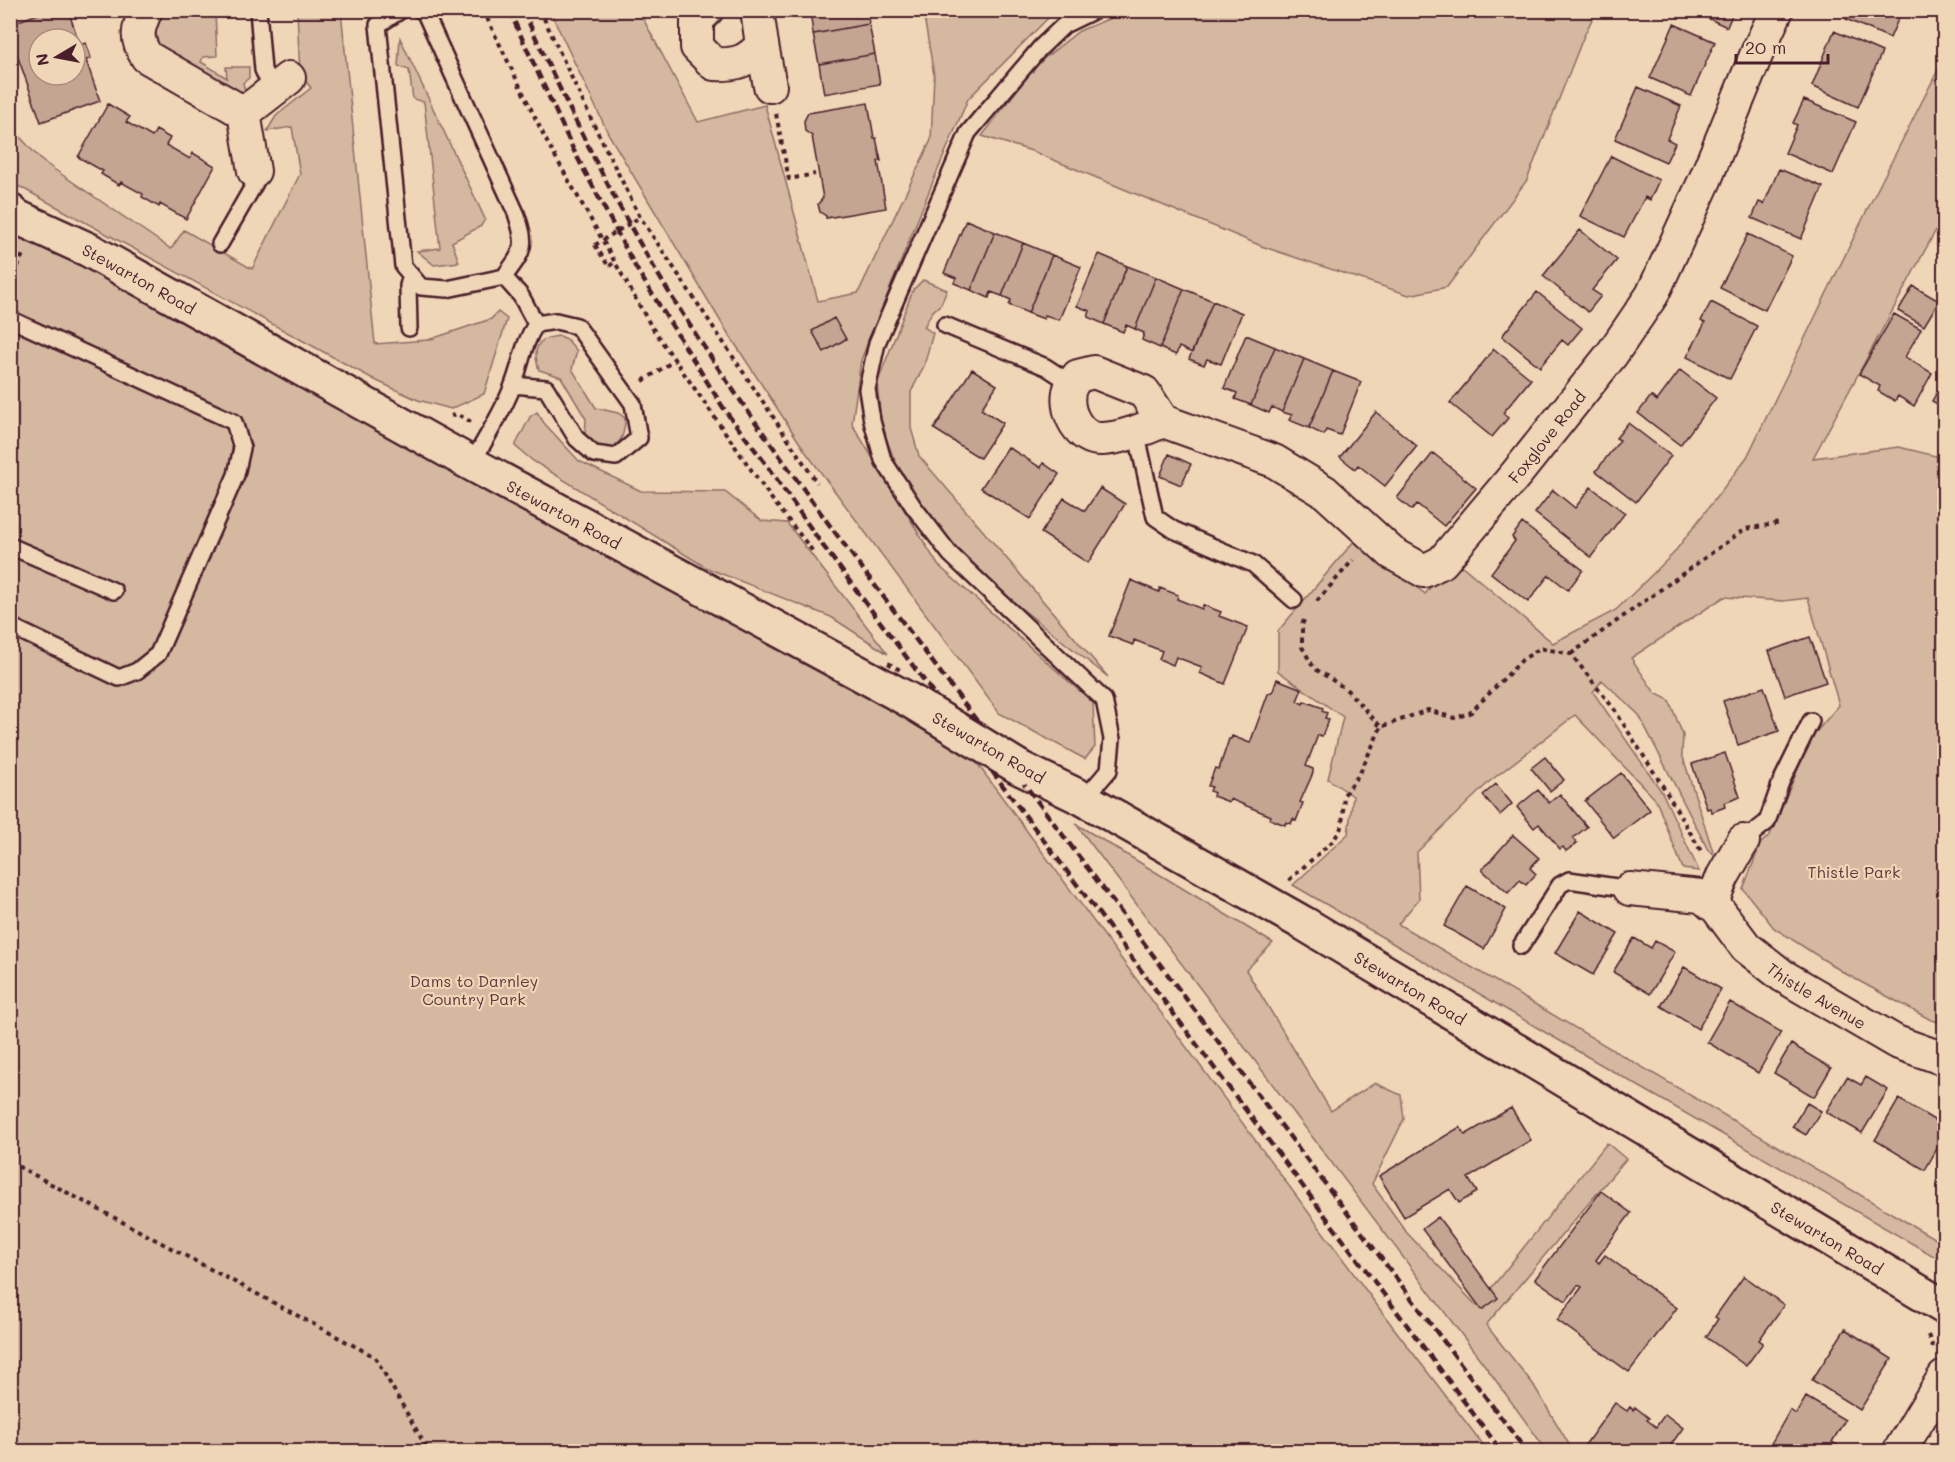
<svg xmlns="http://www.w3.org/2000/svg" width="1955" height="1462" font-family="Mali,sans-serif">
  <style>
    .green { fill: #d4b8a0; stroke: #8f6c66; stroke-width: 1.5 }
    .building { fill: #c3a592; stroke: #4a1f2b; stroke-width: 1.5; fill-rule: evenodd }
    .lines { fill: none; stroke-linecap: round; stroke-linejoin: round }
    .lane-casing { stroke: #4a1f2b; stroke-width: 20 }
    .street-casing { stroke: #4a1f2b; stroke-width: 36 }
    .secondary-casing { stroke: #4a1f2b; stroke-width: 38 }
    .path { stroke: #4a1f2b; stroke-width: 4; stroke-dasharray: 4.5 4.5; stroke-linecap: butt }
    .lane { stroke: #efd6b7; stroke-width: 15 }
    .street { stroke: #efd6b7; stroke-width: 32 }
    .secondary { stroke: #efd6b7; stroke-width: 33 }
    .rail { stroke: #4a1f2b; stroke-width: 4.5; stroke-dasharray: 9 4.5; stroke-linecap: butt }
    .secondary-bridge-casing { stroke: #4a1f2b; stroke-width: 38; stroke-linecap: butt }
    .path-bridge { stroke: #4a1f2b; stroke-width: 4; stroke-dasharray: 4.5 4.5; stroke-linecap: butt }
    .secondary-bridge { stroke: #efd6b7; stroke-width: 33 }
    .labels { text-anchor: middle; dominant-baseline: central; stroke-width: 4.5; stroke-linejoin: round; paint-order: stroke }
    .street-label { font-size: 16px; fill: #4a1f2b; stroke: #efd6b7 }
    .park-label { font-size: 16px; fill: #5f363d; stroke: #efd6b7 }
  </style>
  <rect width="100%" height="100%" fill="#efd6b7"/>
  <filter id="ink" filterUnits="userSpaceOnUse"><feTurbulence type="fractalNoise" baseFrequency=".0167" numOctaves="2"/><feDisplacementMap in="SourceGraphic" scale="12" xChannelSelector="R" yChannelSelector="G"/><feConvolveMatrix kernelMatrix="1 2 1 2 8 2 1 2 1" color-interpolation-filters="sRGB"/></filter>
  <g filter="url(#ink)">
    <path class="green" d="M161,11H215L217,56L203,57L201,62L227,78L226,67H249V78L243,83L245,91L235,92L160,49C155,34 154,25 161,11Z
      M297,11H341L375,344L428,340L491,319L498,312L507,319L484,394L451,409L418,400L377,381L11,182L10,126L42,161L171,249L184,230L252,269L300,174L292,127L267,131L276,116L311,88L300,74Z
      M550,11H639L698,122L765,105L818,301L858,293L931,140L934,75L923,11H1059L1051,15L968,99L934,179L861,360L852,424L938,565L1093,703L1095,747L1085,759L999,713L805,451L724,327L609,135Z
      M1128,11V10L1596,11L1583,38L1527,180L1447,287L1409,295L1264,247L1032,151L982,136L1037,64L1079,31Z
      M400,38L485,219L481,226L452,242L459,262L434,265L417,251L440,248L424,102L413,99L409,70L398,66Z
      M1944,58V215L1813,458L1899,447L1944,458V1023L1931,1020L1846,974L1774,928L1743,889L1761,843L1770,835L1811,738L1839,705L1808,598L1783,601L1724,597L1631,658L1655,693L1669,700L1683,735L1682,754L1714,855L1708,850L1639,715L1602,680L1593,692L1662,792L1699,871L1683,869L1656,800L1575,715L1489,782L1417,852L1419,899L1398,924L1944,1244V1262L1548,1034L1293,885L1348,834L1353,796L1328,779L1343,717L1278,671V631L1361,533L1379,555L1425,594L1454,559L1553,643L1616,610L1673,554L1747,457L1869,206Z
      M11,207L948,724L1393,1327L1488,1451L11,1452Z
      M923,280L947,290L941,304L932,312L924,327L933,333L924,366L911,392V428L919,456L1108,677L998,590L929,519L902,479L882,428L877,384L913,290Z
      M560,336L567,339L577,351L572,369L596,408L618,413L625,418C625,447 607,459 585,437L586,419L561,377L539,370C532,348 536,338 560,336Z
      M537,412L544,423L579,461L641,491L725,492L762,521L787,523L888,654L831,617L707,568L533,461L515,446L530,417Z
      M1076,824L1273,943L1246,970L1331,1111L1375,1083L1401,1095L1404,1119L1372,1184L1407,1233L1477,1306L1607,1143L1626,1159L1486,1325L1533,1384L1573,1451H1547L1486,1367Z"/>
    <path class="building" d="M37,10H68L80,45L86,43L91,58L86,60L100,101L41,122L10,35V24L38,14ZM39,39H75V75H39Z
      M810,10H867L869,24L813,34Z
      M1690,10H1734L1727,27Z
      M1850,10H1902L1890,38L1846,19Z
      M869,24L875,54L819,64L813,34Z
      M1674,24L1715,42L1691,96L1650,78Z
      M1834,31L1882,52L1858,107L1812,86Z
      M875,54L880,84L824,94L819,64Z
      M1638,87L1681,106L1667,139L1675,143L1666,162L1615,139Z
      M1804,100L1856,122L1833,174L1785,153L1797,125L1793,123Z
      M868,103L874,138H876L881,161H878L886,208L826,218V216L820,212L818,204L823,198L812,136L805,131L804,121L808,113Z
      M108,104L130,117L126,122L152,137L156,130L170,138L166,145L190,159L193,153L215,166L186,219L160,204L159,207L142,197L143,194L121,182L119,185L101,174L103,171L78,157Z
      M1611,156L1659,180L1650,200L1645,197L1624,237L1580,216Z
      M1779,169L1823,187L1801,239L1752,218L1759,202L1764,204Z
      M966,220L995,232L971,290L954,283L956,278L944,273Z
      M1580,230L1617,260L1592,290L1601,296L1588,312L1543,276Z
      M995,232L1023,243L1002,296L991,292L989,298L971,290Z
      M1748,234L1792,256L1765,310L1720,288Z
      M1023,243L1052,255L1028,313L1009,305L1011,300L1002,296Z
      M1099,254L1127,266L1104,324L1088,317L1090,311L1077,306Z
      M1052,255L1081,267L1059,320L1045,315L1044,319L1028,313Z
      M1127,266L1156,277L1135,329L1126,325L1123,332L1104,324Z
      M1156,277L1184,289L1160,348L1142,340L1144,333L1135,329Z
      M1913,286L1939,301L1924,326L1898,311Z
      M1184,289L1213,301L1192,353L1179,347L1176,355L1160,348Z
      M1537,292L1582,328L1568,345L1562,340L1540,367L1502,336Z
      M1213,301L1242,313L1221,364L1207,359L1204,365L1189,359Z
      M1711,302L1757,326L1730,379L1687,357L1705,323L1701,321Z
      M1894,314L1921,329L1905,357L1932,373L1914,406L1898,396L1895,401L1878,391L1880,386L1859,374Z
      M834,318L846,339L824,352L812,331Z
      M1246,335L1275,347L1251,405L1235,399L1237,393L1224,388Z
      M1275,347L1304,359L1282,412L1272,407L1269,413L1251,405Z
      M1494,349L1531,379L1503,413L1508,418L1492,437L1450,403Z
      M1304,359L1333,371L1309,428L1289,420L1292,415L1282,412Z
      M972,369L997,385L981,409L1003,423L980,458L934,429Z
      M1680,370L1716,398L1680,445L1638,413L1651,396L1657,401Z
      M1333,371L1361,382L1340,435L1326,430L1324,435L1309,428Z
      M1944,380V408L1932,401Z
      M1376,412L1417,446L1385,486L1358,465L1355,469L1340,457Z
      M1628,423L1671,456L1636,502L1596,471L1620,440L1616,438Z
      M1008,447L1041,468L1043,463L1059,474L1030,519L981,488Z
      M1433,453L1476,488L1444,526L1417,504L1412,510L1397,498Z
      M1169,454L1191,464L1181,485L1160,476Z
      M1591,487L1625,513L1591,557L1535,513L1553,490L1575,508Z
      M1100,488L1125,504L1088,563L1041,533L1064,498L1085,511Z
      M1522,523L1583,570L1568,590L1549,575L1528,602L1491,573L1515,541L1512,537Z
      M1131,580L1159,592L1160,588L1178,595L1177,599L1202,609L1203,605L1221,612L1219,616L1248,627L1225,684L1200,673L1202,667L1176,657L1173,665L1159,659L1162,651L1134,640L1133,645L1109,636Z
      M1810,637L1826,682L1785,696L1769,651Z
      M1277,679L1302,689L1297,701L1303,704L1304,701L1323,708L1322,711L1327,713L1325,718L1329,719L1322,736L1318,735L1306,766L1313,769V773L1300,802L1303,803L1296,821L1293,819L1291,824L1286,822L1285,825L1270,819L1271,816L1230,799L1229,802L1213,796L1214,793L1210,791L1212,787L1208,786L1215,768L1219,769L1229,739H1231L1232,736L1250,743L1268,694L1273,691Z
      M1764,687L1779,731L1738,745L1723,701Z
      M1725,753L1740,797L1724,803L1725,807L1712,812L1710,808L1707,809L1692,764Z
      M1545,757L1564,780L1550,791L1531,768Z
      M1621,773L1650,810L1614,838L1585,801Z
      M1496,784L1512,804L1500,815L1483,795Z
      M1538,790L1549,803L1560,794L1587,827L1573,838L1577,843L1566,851L1563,847L1560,849L1539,824L1534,828L1517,807Z
      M1513,835L1539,858L1530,868L1536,874L1526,885L1520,880L1508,893L1482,870Z
      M1467,886L1506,909L1484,949L1444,926Z
      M1580,911L1618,934L1593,975L1555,953Z
      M1634,938L1651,948L1655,941L1675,952L1650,994L1613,972Z
      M1684,967L1721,989L1698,1029L1661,1006Z
      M1730,1002L1781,1032L1758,1073L1707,1042Z
      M1791,1044L1831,1068L1814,1097L1774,1073Z
      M1847,1077L1861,1085L1866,1077L1888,1090L1862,1133L1826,1112Z
      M1899,1099L1944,1126V1136L1925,1170L1875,1140Z
      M1807,1103L1821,1111L1806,1135L1792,1127Z
      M1511,1108L1531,1140L1468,1178L1477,1192L1459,1203L1450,1189L1404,1217L1379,1176L1460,1127L1465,1135Z
      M1601,1191L1631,1213L1596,1260L1599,1263L1605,1255L1677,1308L1629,1372L1557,1320L1582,1287L1578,1285L1566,1301L1535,1279Z
      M1438,1217L1498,1298L1482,1310L1422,1229Z
      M1744,1276L1784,1305L1759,1340L1763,1343L1746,1366L1706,1337L1718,1319L1715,1317Z
      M1845,1329L1892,1359L1860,1410L1812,1380Z
      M1806,1397L1845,1420L1832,1442L1842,1448L1840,1452H1771L1768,1449L1790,1410L1796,1414Z
      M1615,1403L1627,1411L1630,1407L1633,1410L1635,1407L1649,1418L1647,1420L1656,1427L1665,1414L1683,1428L1670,1446L1677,1452H1580Z"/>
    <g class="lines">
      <g class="lane-casing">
        <path id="lane" d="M258,10L263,70L273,90
          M401,10L378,25L403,266L421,287L447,289L504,277C525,249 527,246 516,213L424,11L420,10
          M220,244L255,183L254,171
          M504,277L521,296L536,324
          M10,319L234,422L242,448L236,475L158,654L137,671L119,678L10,626
          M945,325L1046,367L1072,384
          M409,328L408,286L411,275
          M1136,431L1155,517L1174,530L1253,564L1294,600
          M472,464C485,438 503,413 513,385C522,362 522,346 536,324L556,321L577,326L633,404L639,438L616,457L594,454L577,439L546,388L513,385
          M10,546L114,591
          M1084,799L1109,770L1112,739L1104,700L950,554L913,506L883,460L872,421L867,389L877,343L968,133L1040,48L1064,25L1095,10
          M1743,841L1767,822L1781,782L1811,721
          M1521,946L1560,885L1569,880L1630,889"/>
      </g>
      <g class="street-casing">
        <g id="street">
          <path d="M146,10C137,30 135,39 147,57L244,113L254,171"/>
          <path d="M707,10L697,20V47L714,64C736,65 747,62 762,45L757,10"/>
          <path d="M762,45L770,86"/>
          <path d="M244,113L289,78"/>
          <path id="s1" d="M1163,421C1146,429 1121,438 1103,439C1080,441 1065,413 1069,392C1070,386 1074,381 1078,376L1094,372L1144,392L1163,421L1274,461L1325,492L1392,553L1424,571L1442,562L1517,473L1612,354L1652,295L1705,180L1757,53L1777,10"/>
          <path id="s2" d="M1630,889L1701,896L1716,907L1746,947L1783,976L1896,1042L1944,1059"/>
          <path d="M1711,904L1723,876L1743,841"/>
          <path d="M1899,1452L1944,1377"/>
        </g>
      </g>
      <g class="secondary-casing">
        <g id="secondary">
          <path id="s3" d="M10,211L17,217L89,250L472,464L909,700"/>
          <path id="s4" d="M1020,768L1084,799L1303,923L1944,1307"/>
        </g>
      </g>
      <path class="path" d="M483,10L547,142L651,326L771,498L815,554
        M540,10L591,119L640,217L817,483
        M776,114L789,179L815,174
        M595,245L609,267L614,262
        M14,276L23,254
        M643,381L675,360
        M451,416L457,414L471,422
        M1317,601L1353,560
        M1304,620L1302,625V647L1314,668L1346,689L1381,727L1428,710L1454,718L1470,713L1522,660L1540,648L1571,654L1614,709L1664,788L1701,851
        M1571,654L1745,529L1781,523
        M1289,880L1334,840L1342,826L1344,795L1360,773L1381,727
        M10,1162L375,1357L429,1452
        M1928,1335L1934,1350"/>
      <use href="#lane" class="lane"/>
      <use href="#street" class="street"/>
      <use href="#secondary" class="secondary"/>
      <path class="rail" d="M509,10L573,149L636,268L726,412L766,464L821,543L1502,1452
        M523,10C560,90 598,170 642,247C697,343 763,433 828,523L1527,1452"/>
      <g class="secondary-bridge-casing">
        <path id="secondary-bridge" d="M909,700L1020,768"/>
      </g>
      <path class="path-bridge" d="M595,245L640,217
        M888,663L900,670"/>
      <use href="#secondary-bridge" class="secondary-bridge"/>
    </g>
  </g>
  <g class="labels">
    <g class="street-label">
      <text stroke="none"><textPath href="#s3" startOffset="146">Stewarton Road</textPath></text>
      <text stroke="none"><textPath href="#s1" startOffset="741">Foxglove Road</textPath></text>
      <text stroke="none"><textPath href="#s3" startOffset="632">Stewarton Road</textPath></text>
      <text transform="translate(989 747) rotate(30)">Stewarton Road</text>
      <text stroke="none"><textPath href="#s4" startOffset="448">Stewarton Road</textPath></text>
      <text stroke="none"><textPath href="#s2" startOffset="226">Thistle Avenue</textPath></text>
      <text stroke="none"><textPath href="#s4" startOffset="934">Stewarton Road</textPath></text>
    </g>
    <g class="park-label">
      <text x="1854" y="871">Thistle Park</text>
      <text x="474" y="980">Dams to Darnley<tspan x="474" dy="18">Country Park</tspan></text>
    </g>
  </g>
  <rect width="1955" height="1462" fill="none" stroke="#efd6b7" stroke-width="36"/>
  <rect x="18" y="18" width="1919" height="1426" fill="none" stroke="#4a1f2b" stroke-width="2" filter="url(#ink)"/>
  <g transform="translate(57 57) rotate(260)"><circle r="28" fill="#efd6b7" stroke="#ad8d7f" stroke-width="1.5"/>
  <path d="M0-4.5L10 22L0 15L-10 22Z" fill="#4a1f2b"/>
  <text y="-9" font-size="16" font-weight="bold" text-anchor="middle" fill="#4a1f2b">N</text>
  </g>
  <path d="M1736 54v9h92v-9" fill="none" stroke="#4a1f2b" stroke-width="3"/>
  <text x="1745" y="54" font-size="18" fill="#4a1f2b" stroke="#efd6b7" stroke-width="4.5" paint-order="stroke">20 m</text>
</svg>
